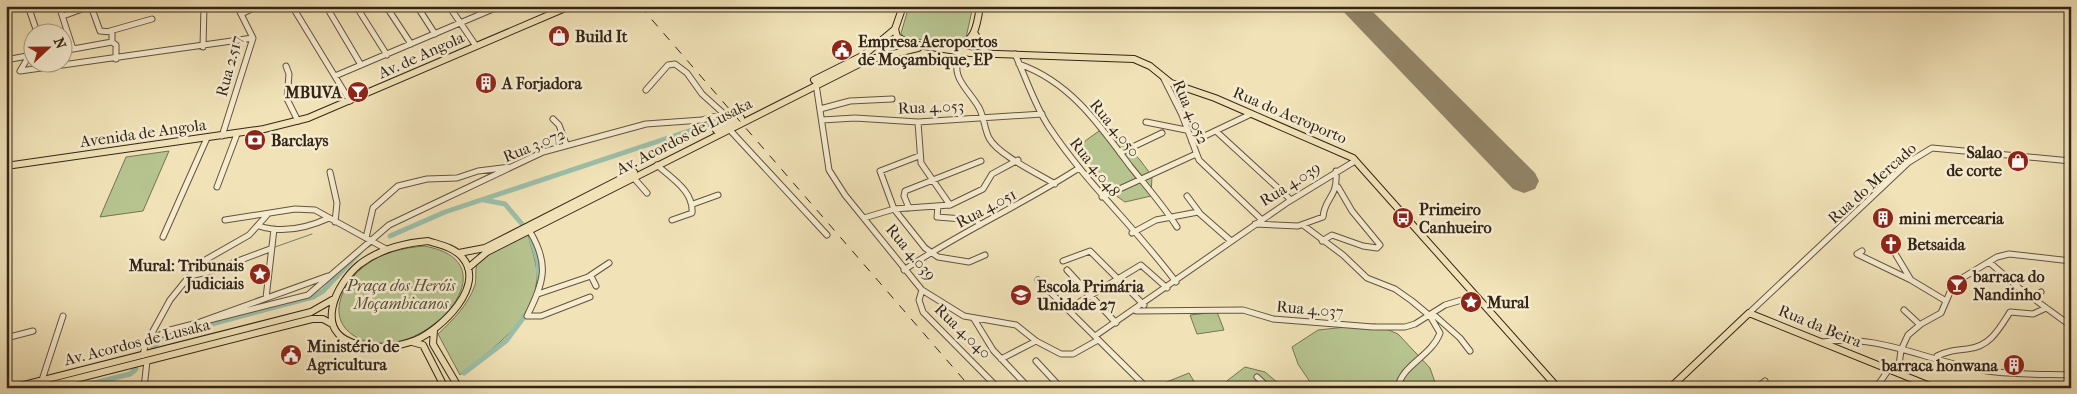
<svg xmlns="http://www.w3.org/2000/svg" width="2077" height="394" font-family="'IM FELL French Canon',serif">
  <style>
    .green { fill: #b7c490; stroke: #747454 }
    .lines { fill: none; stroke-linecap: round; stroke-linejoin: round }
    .stream { stroke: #72816f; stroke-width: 1 }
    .canal { stroke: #9cbfa9; stroke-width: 5 }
    .runway { fill: #928467; fill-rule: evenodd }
    .minor-casing { stroke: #62543f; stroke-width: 7 }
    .major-casing { stroke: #322517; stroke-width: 8 }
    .minor { stroke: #f6ecd0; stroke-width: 5 }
    .major { stroke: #f1e2b7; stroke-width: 6 }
    .rail { stroke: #322517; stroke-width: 1; stroke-dasharray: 9 9; stroke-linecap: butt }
    .labels { text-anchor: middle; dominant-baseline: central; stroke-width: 5; stroke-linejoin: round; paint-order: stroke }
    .poi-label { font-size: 16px; font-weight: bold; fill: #322517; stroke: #f6ecd0; text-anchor: start }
    .street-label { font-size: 16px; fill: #322517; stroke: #f6ecd0 }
    .park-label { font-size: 16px; font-style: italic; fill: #534d35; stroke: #f6ecd0 }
  </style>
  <rect width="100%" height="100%" fill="#f1e2b7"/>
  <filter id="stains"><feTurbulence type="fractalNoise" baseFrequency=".004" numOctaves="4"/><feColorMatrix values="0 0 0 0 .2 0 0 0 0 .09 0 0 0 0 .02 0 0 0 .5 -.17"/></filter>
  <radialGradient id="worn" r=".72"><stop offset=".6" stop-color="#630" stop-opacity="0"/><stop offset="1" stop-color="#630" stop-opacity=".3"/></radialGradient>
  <path class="green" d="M909,6H973L965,42L962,43L904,38L901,33Z
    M1099,131L1118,136L1140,160L1152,176L1151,196L1125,202L1105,188L1079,153L1085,141Z
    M169,151L143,211L100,217L126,157Z
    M528,235C531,247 536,260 537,273C538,320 491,349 460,375L438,334C453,320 468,305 475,285C477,278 474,269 478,263C488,249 513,242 528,235Z
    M424,246C517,262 423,362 365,341C323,326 338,286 366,265C383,252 403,248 424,246Z
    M1217,312L1224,330L1197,334L1190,315Z
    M1375,324L1398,334L1430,368L1437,388H1314L1298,364L1292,347L1318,330Z
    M1245,367L1265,372L1284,388H1223L1228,380Z
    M1189,373L1198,388H1161L1159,385Z"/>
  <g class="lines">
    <path class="stream" d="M275,247L312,234
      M365,249L372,245
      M153,348L162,338L174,334L313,297L323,291L358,255"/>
    <path class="canal" d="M484,200L505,204L522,224
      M390,236L445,212L728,118
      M531,238L538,261L539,279
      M153,348L162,338L174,334L313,297L323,291L360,252
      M464,373L506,341L527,313
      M74,388L130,374L136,369"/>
    <path class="runway" d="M1338,6H1367L1535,173L1539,181L1535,189L1524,193L1513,189Z"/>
    <g class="minor-casing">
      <path id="minor" d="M28,6L37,32
        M59,6L73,49
        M91,6L100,31L112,32V42
        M292,6L350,101
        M326,6L361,65
        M356,6L387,55
        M386,6L411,44
        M417,6L435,34
        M449,6L476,46
        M656,6V8
        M241,14L258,6
        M63,16L90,6
        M110,31L152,19
        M112,42L116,45V59
        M203,47L204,6
        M62,51L112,42
        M959,52C951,79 965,85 978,106C984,115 984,128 989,138C998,155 1039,174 1055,184
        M1015,54C1026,78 1035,106 1049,127C1086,183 1136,228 1176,282
        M29,56L20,71L253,38
        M6,60L32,55
        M1019,64C1070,82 1099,124 1130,166C1146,186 1163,205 1177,227
        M286,66L289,74L287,99L298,121
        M335,76L500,6
        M1163,77L1182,115L1199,160L1261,219
        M816,84L829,170L845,195L922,290L964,316L1016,325L1036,341L1061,354H1073L1098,340
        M646,90L668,65L675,64L687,73L702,94L733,122
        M820,109L850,101L892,99
        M553,119L559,125L566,144
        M822,120L855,118L918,122L1042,114
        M918,122L921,163L950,205
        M1146,122L1186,130
        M729,129L827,235
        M1217,132L1291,200
        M222,136L253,38L237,6
        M1192,142L1251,114
        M1120,153L1162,133
        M919,156L880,171L894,209L925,248L938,257L969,262L985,255
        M657,165C671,178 694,191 692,213L672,220
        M330,172L337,203L335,222
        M633,177L647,193
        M217,187L237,134
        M1187,196L1199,212
        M1102,197L1196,154
        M693,204L718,195
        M938,206L937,217L976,220L980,225
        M909,208L904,196L905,191L981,161
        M864,218L894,209L950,205L983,189L992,174L1018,160
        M225,220L295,209L315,210L386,249
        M1255,224L1298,226L1323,217C1325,196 1338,199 1336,171
        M1303,225L1343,255L1367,278L1395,289L1412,301L1430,316L1440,333C1431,357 1401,365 1398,388
        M259,226C283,234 307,228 329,218
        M529,230C550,264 544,282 527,316H541L590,297
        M1132,233L1156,220L1198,212L1231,241
        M163,237L207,138
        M366,238L373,208L398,186L427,179L457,178L478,171L511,167
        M1322,241L1332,235L1363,246L1377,248L1380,245L1352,211L1338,187
        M1862,251L1857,254L1911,280L1896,255
        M1063,261L1090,251L1144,305
        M1989,262L2019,288L2071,326
        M904,270C960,232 1022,205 1079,168
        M1067,270L1116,323
        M190,276L211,271L270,249
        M591,276L596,286
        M1038,280L1147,388
        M1911,280L1946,301
        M922,290L919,300L923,312L998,388
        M538,294L588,277L609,263
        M2032,297L2041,292
        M266,298L274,229
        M1068,309L1141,265L1167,288
        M1904,310L1918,323
        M1136,311L1243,310L1273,319L1373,327H1405L1415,324L1445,305L1475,296
        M1749,313L1909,162L1932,148L2071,161
        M1433,314L1460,338L1470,351
        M974,319L993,350L1029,388
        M200,322L328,276
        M1095,336L1288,202L1355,161
        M6,338L33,331
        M147,342L170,300L200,263L249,235L267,215
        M1823,342C1874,333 1926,360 1976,369C2007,375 2039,374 2071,375
        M143,355L146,342L170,330L308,295L389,225L543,152L646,124L702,120L723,114
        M1001,359L1036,341
        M1936,359L1937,356C1948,351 1955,350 1967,349C1990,347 1999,329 2010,312L2033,314L2046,308
        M1036,361L1061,388
        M1898,373L1901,350L1908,335L1921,324L1941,313L1954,283L1997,257L2009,254L2071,261
        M1257,377L1269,388
        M42,380L63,316
        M144,388L147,361
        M1756,388L1765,381
        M1876,388L1889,369"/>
    </g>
    <g class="major-casing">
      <path id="major" d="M903,6L895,29L897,37L911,44L970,53L1134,59L1150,66L1171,83L1215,98L1353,158L1558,388
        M975,34L987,54
        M953,49C975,42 977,27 980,6
        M814,80L864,55L895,29
        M716,130L741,118
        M6,166L264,129L308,118L570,6
        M428,241C440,245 453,247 462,257C487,286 441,329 416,340C398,347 376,349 357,344C312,333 336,283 360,264C380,249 404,243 428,241Z
        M459,253L485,248L634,172
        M468,268L487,252L867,60L918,48
        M434,330L433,344L459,388
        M412,342L423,345L445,388
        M12,388L311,312L332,300
        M40,388L312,319H323L332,324
        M1670,388L1749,313L1935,388"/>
    </g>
    <use href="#minor" class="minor"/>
    <use href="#major" class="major"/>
    <path class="rail" d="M640,6L971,388"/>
  </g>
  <defs>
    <g id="shop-disc" transform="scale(1.125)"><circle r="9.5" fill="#8f2418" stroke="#f6ecd0"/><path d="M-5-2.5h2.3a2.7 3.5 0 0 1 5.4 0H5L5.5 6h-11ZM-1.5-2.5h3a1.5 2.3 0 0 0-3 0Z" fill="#fff"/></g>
    <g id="civic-disc" transform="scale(1.125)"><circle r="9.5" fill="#8f2418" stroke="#f6ecd0"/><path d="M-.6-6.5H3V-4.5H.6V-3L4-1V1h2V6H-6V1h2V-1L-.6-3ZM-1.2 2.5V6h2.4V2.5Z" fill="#fff"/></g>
    <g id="building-disc" transform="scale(1.125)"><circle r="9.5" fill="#8f2418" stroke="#f6ecd0"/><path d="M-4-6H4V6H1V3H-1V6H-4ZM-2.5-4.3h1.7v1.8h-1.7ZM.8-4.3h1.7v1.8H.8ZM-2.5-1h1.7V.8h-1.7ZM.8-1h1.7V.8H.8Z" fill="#fff"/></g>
    <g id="bar-disc" transform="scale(1.125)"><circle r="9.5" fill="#8f2418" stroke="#f6ecd0"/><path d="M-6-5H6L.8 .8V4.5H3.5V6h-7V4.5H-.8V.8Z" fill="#fff"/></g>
    <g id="bank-disc" transform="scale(1.125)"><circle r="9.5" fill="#8f2418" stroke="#f6ecd0"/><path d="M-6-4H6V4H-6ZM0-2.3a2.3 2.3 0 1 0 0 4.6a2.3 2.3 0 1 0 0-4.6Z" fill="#fff"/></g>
    <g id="bus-disc" transform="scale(1.125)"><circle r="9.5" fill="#8f2418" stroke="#f6ecd0"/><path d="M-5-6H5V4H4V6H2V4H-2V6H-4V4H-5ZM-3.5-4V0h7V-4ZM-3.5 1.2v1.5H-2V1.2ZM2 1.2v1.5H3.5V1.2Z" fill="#fff"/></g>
    <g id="church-disc" transform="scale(1.125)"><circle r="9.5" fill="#8f2418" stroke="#f6ecd0"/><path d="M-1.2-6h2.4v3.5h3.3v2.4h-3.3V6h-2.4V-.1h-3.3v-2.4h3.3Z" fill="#fff"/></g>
    <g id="sight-disc" transform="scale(1.125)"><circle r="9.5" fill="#8f2418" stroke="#f6ecd0"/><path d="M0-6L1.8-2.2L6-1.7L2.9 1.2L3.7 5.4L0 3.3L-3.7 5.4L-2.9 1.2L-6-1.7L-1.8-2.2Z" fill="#fff"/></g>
    <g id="school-disc" transform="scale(1.125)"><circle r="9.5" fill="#8f2418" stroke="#f6ecd0"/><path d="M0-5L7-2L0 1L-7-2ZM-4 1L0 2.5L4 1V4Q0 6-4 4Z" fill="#fff"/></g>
  </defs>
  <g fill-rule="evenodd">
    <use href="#shop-disc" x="559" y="36"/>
    <use href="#civic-disc" x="842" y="50"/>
    <use href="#building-disc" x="486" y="83"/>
    <use href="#bar-disc" x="358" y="92"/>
    <use href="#bank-disc" x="255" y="140"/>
    <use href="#shop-disc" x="2018" y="161"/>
    <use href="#bus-disc" x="1403" y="218"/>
    <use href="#building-disc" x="1883" y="218"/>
    <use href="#church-disc" x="1891" y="244"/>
    <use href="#sight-disc" x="260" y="274"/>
    <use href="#bar-disc" x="1957" y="285"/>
    <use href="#school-disc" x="1021" y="295"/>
    <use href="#sight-disc" x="1471" y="302"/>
    <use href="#civic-disc" x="291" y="355"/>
    <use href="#building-disc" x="2014" y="365"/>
  </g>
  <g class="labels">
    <g class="poi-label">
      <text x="575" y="36">Build It</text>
      <text x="858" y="41">Empresa Aeroportos<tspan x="858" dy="18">de Moçambique, EP</tspan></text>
      <text x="502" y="83">A Forjadora</text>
      <text x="342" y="92" text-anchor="end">MBUVA</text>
      <text x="271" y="140">Barclays</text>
      <text x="2002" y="152" text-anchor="end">Salao<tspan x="2002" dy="18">de corte</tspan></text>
      <text x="1419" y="209">Primeiro<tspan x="1419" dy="18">Canhueiro</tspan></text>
      <text x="1899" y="218">mini mercearia</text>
      <text x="1907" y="244">Betsaida</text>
      <text x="244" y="265" text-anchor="end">Mural: Tribunais<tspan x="244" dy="18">Judiciais</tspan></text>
      <text x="1973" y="276">barraca do<tspan x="1973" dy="18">Nandinho</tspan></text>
      <text x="1037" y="286">Escola Primária<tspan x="1037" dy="18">Unidade 27</tspan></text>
      <text x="1487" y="302">Mural</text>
      <text x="307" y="346">Ministério de<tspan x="307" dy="18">Agricultura</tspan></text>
      <text x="1998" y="365" text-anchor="end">barraca honwana</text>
    </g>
    <g class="street-label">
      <text transform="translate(421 55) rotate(-24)">Av. de Angola</text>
      <text transform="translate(229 66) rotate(-75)">Rua 2.517</text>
      <text transform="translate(931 107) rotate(-2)">Rua 4.053</text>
      <text transform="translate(1191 112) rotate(67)">Rua 4.052</text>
      <text transform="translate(1290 115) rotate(23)">Rua do Aeroporto</text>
      <text transform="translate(1115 128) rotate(51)">Rua 4.050</text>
      <text transform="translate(143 133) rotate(-8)">Avenida de Angola</text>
      <text transform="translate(684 136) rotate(-27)">Av. Acordos de Lusaka</text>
      <text transform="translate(534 145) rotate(-22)">Rua 3.072</text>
      <text transform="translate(1095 167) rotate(52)">Rua 4.048</text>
      <text transform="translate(1872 183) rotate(-42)">Rua do Mercado</text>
      <text transform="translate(1290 184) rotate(-32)">Rua 4.039</text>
      <text transform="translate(986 208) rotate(-28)">Rua 4.051</text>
      <text transform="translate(911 252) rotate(50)">Rua 4.039</text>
      <text transform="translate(1310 309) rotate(5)">Rua 4.037</text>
      <text transform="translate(1820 326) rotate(22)">Rua da Beira</text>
      <text transform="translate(963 331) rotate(44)">Rua 4.040</text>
      <text transform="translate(137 342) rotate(-14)">Av. Acordos de Lusaka</text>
    </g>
    <g class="park-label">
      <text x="401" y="285">Praça dos Heróis<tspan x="401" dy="18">Moçambicanos</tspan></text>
    </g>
  </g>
  <rect width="2077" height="394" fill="none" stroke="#f1e2b7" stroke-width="25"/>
  <rect x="8" y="8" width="2062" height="379" fill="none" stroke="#322517" stroke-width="2.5"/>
  <rect x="12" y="12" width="2052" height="369" fill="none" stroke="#322517"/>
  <g transform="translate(48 48) rotate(68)"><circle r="24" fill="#f6ecd0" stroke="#a89c86"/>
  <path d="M0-4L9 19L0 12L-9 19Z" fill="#8f2418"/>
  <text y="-8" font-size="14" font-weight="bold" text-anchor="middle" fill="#322517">N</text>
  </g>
  <rect width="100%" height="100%" filter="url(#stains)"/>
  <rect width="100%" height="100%" fill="url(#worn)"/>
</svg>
